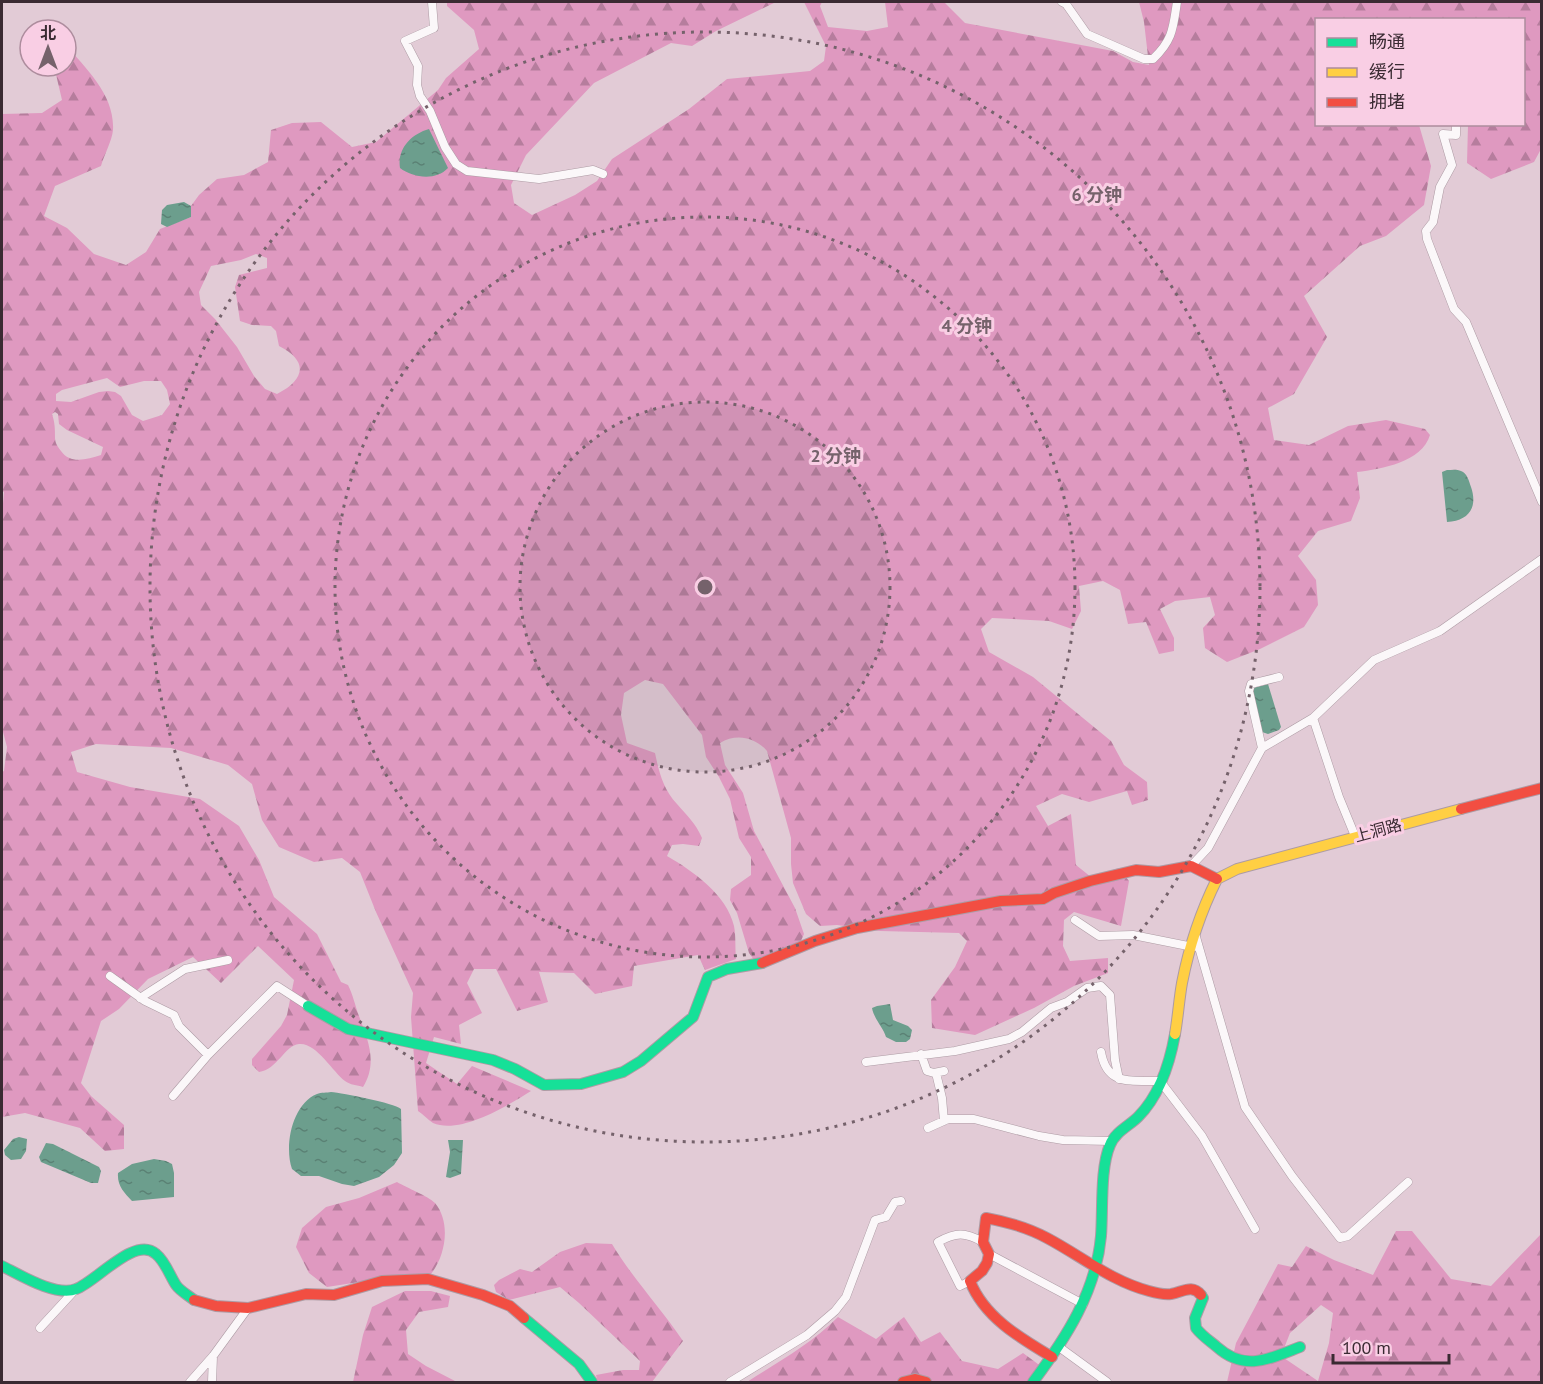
<svg xmlns="http://www.w3.org/2000/svg" width="1543" height="1384" font-family="'PT Sans','Noto Sans SC',sans-serif">
  <style>
    .forest { fill: url(#forest-firs); fill-rule: evenodd }
    .water { fill: url(#water-ripples) }
    .lines { fill: none; stroke-linecap: round; stroke-linejoin: round }
    .street-casing { stroke: #ad9ba4; stroke-width: 9 }
    .fast-casing { stroke: #ad9ba4; stroke-width: 12 }
    .slow-casing { stroke: #ad9ba4; stroke-width: 12 }
    .jam-casing { stroke: #ad9ba4; stroke-width: 12 }
    .street { stroke: #fbf7f9; stroke-width: 8 }
    .fast { stroke: #16e098; stroke-width: 10 }
    .slow { stroke: #ffcf43; stroke-width: 10 }
    .jam { stroke: #f24e42; stroke-width: 10 }
    .ring { fill: none; stroke: #75626b; stroke-width: 3; stroke-dasharray: 3 6 }
    .labels { text-anchor: middle; dominant-baseline: central; stroke-width: 6; stroke-linejoin: round; paint-order: stroke }
    .street-label { font-size: 16px; fill: #3a2a32; stroke: #f9cee4 }
    .centre { fill: #75626b; stroke: #f9cee4; stroke-width: 3 }
    .ring-label { font-size: 18px; text-anchor: middle; font-weight: bold; fill: #75626b; stroke: #f9cee4; stroke-width: 6; stroke-linejoin: round; paint-order: stroke }
  </style>
  <defs>
    <pattern id="forest-firs" width="22" height="20" patternUnits="userSpaceOnUse" patternTransform="scale(1.5)"><rect width="22" height="20" fill="#df99c0"/><path d="M5 1l3.5 6h-7zM16 11l3.5 6h-7z" fill="#b67d9d"/></pattern>
    <pattern id="water-ripples" width="26" height="14" patternUnits="userSpaceOnUse" patternTransform="scale(1.5)"><rect width="26" height="14" fill="#6c9e8d"/><path d="M2 4q2-2 4 0t4 0M15 11q2-2 4 0t4 0" fill="none" stroke="#5a8174"/></pattern>
  </defs>
  <rect width="100%" height="100%" fill="#e2cbd6"/>
  <path class="forest" d="M447,2H776L716,31L692,46L671,43L594,83L526,155L511,185L514,203L532,215L575,195L597,181L612,159L689,109L727,79L810,71L824,61L826,46L804,2H822L820,6L828,27L867,31L888,27L885,2H944L965,23L1113,51L1133,62L1149,65L1144,22L1139,2H1541V149L1534,162L1491,179L1467,163L1468,125L1524,124V20H1316V124L1419,125L1431,166L1424,205L1386,236L1360,246L1304,296L1327,337L1294,394L1268,408L1274,440L1309,445L1348,426L1386,420L1425,429L1430,435C1422,462 1382,469 1357,472L1360,498L1351,521L1318,531L1298,556L1316,580L1318,605L1304,627L1260,649L1227,662L1205,648L1203,628L1215,615L1210,597L1175,601L1160,609L1174,638V651L1159,654L1146,622L1128,624L1120,590L1103,581L1079,586L1081,611L1072,629L1049,621L992,618L981,629L989,652L1033,677L1111,741L1124,765L1147,782L1148,800L1132,805L1127,791L1089,802L1062,794L1036,806L1048,826L1071,814L1076,865L1091,877L1119,868L1129,881L1121,926L1074,912L1064,920L1063,946L1070,961L1108,958V973L1074,986L1034,1008L975,1035L932,1028L931,1000L955,967L967,941L959,933L880,931L837,925L820,926L806,914L793,883L791,864V838L767,751C755,737 736,733 720,743L725,765L743,793L754,831L795,908L804,934L800,943L754,960L749,953L737,913L730,900L731,889L751,875V857L739,838L730,799L719,777L706,757L702,735L663,684L645,680L624,693L621,715L627,743L655,753C659,772 663,789 677,804C688,817 695,822 702,838L699,846L683,844L672,845L667,856C693,871 727,895 734,926C736,936 735,948 736,959L705,970L698,955L634,966L632,986L595,994L574,973L539,972L548,1002L517,1011L496,969H474L467,983L482,1013L459,1025L461,1044L434,1037L426,1063L457,1084L472,1066L531,1091C509,1105 460,1135 433,1123C428,1120 423,1114 418,1111L411,1017L413,993L376,912L360,872L342,858L314,862L279,847L262,820L252,784L228,765L171,748L96,744L71,752L77,772L130,787L200,799L239,826L259,860L274,897L317,934L341,982L348,985C353,995 355,1005 359,1016C368,1040 378,1063 363,1087C357,1085 350,1085 345,1081C333,1072 316,1042 299,1044C285,1045 277,1070 259,1072L252,1065V1059L281,1026L287,1015L294,980L258,946L221,983L193,957L148,979L119,1009L101,1021L81,1083L91,1096L124,1125V1149L105,1151L80,1128L25,1113L2,1117V772L4,771L7,747L2,728V515L4,492L2,491V114L42,113L62,100L54,66H66V45C86,69 115,95 113,130C112,141 104,155 101,166L55,186L44,216L67,228L94,254L126,265L146,252L160,229L191,217V206L199,195L217,179L244,175L268,162L271,130L292,123L321,122L352,147L376,142L438,90L446,78L479,49L474,30L447,6ZM256,254L267,258V268L239,275L235,287L240,321L252,325L271,326L276,331L279,346C309,361 305,380 277,394L265,389L254,376L237,347L215,319L201,305L199,292L211,266L241,260ZM107,378L120,387L144,381H161L167,390L170,404L162,415L143,421L132,415L121,396L115,392L108,391L99,392L71,402L56,401V394L62,390ZM55,412L58,414L59,424L67,430L103,447L101,455C87,459 71,465 61,451C58,447 55,443 55,438C55,429 55,423 52,414Z
    M397,1182C407,1188 428,1196 435,1203C451,1222 446,1255 431,1274H411L327,1287L309,1273L296,1247L302,1228L326,1207L359,1198Z
    M1396,1231H1412L1451,1279L1491,1286L1541,1234V1382H1227L1236,1343L1278,1264L1292,1267L1306,1246L1334,1260L1373,1275ZM1321,1305L1333,1313L1329,1343L1318,1381L1281,1356L1290,1333Z
    M586,1243L612,1244C633,1279 661,1308 683,1341L652,1382H598L596,1375L623,1370H639L640,1361L579,1303L560,1287L509,1300L496,1292L494,1285L499,1280L520,1269L532,1272L560,1252Z
    M405,1291H431L450,1296L448,1307L419,1312L406,1330L408,1354L426,1366L455,1381V1382H353L363,1335L372,1307Z
    M838,1317L876,1339L904,1317L921,1342L940,1332L962,1361L998,1369L1023,1353L1042,1367L1029,1382H747C778,1362 811,1344 838,1317Z"/>
  <path class="water" d="M429,129L448,168C436,181 413,178 400,168C397,149 411,134 429,129Z
    M184,202L191,206V217L167,227L161,224L162,210L167,205Z
    M1447,470C1451,470 1457,469 1461,471C1467,473 1469,481 1471,487C1478,507 1469,521 1447,522L1442,472Z
    M1268,684L1281,727L1279,730L1268,734L1262,732L1252,691L1253,688Z
    M890,1004L893,1020L908,1026L912,1030L910,1039L906,1042H896L886,1037C883,1027 874,1019 872,1008L877,1006Z
    M331,1092C343,1093 394,1103 401,1109L402,1153L394,1165L379,1177L354,1186L342,1184L319,1176H301L292,1169C284,1146 292,1104 317,1094C321,1092 327,1093 331,1092Z
    M19,1137L27,1139L26,1151L21,1159L11,1160L5,1155L4,1150L13,1139Z
    M448,1140H463L461,1174L450,1178L446,1177L450,1152Z
    M46,1143L53,1144L99,1167L101,1171L98,1183H91L41,1162L39,1157Z
    M154,1159L166,1161L172,1164L174,1173V1197L132,1201C124,1192 117,1186 118,1173L132,1164Z"/>
  <g class="lines">
    <g class="street-casing">
      <path id="street" d="M432,2L434,28L405,41L418,66L417,85L420,96L430,111L445,147L456,164L467,171L539,179L593,170L603,174
        M1062,2L1066,4L1087,34L1144,59H1153C1173,40 1173,28 1177,2
        M1456,127V135L1443,134L1452,165L1440,187L1433,222L1426,231L1427,239L1454,309L1466,322L1542,502
        M1313,718L1339,797L1355,836
        M1262,748L1249,691L1251,684L1279,677
        M1191,866L1208,848L1262,748L1313,718L1374,660L1440,631L1542,559
        M1075,920L1099,936L1133,935L1193,947
        M1196,937L1245,1107L1292,1176L1340,1238L1348,1236L1408,1182
        M110,976L145,1001L174,1015L179,1026L208,1055
        M140,998L185,969L228,960
        M1101,1052C1107,1087 1132,1080 1160,1081L1202,1136L1255,1229
        M921,1054L927,1071L934,1073L944,1071
        M866,1062L955,1051L1009,1039L1022,1032L1051,1008L1067,1002L1087,988L1101,986L1110,995L1115,1060L1119,1079
        M936,1073L942,1098L944,1121
        M173,1096L208,1055L277,986L308,1006
        M928,1128L948,1119H974L1039,1136L1063,1140L1112,1141
        M989,1254L1083,1304
        M970,1281L960,1286L938,1242C956,1232 965,1232 983,1242
        M40,1328L75,1290
        M1059,1347L1107,1382
        M190,1382L213,1356L248,1308
        M212,1382L213,1356
        M730,1382L807,1335L835,1311L846,1297L875,1220L886,1217L895,1202L901,1201"/>
    </g>
    <g class="fast-casing">
      <path id="fast" d="M308,1006L348,1029L493,1060L515,1069L544,1085L581,1084L623,1072L641,1061L693,1017L708,977L727,969L762,963
        M2,1266C20,1275 56,1297 76,1289C96,1282 135,1235 156,1254C165,1261 170,1276 176,1285C180,1291 188,1295 194,1300
        M1201,1295L1203,1298L1195,1318L1196,1328C1202,1336 1210,1341 1217,1347C1245,1372 1269,1359 1300,1347
        M524,1318L579,1364L592,1382
        M1033,1382C1066,1338 1096,1292 1101,1236C1103,1210 1100,1168 1110,1145C1115,1132 1129,1126 1138,1117C1159,1096 1170,1062 1175,1034"/>
    </g>
    <g class="slow-casing">
      <path id="slow" d="M1217,879L1237,869L1461,809
        M1175,1034C1178,1017 1179,1000 1182,983C1189,947 1201,911 1217,879"/>
    </g>
    <g class="jam-casing">
      <path id="jam" d="M1461,809L1542,788
        M762,963L815,941L857,928L1001,901L1043,899L1054,893L1090,881L1136,870L1159,872L1191,866L1217,879
        M194,1300L216,1306L248,1308L306,1294L334,1295L382,1281L428,1279L483,1295L510,1306L524,1318
        M1052,1357C1020,1338 984,1317 970,1281L982,1271L987,1263L989,1254L983,1242L986,1218C1008,1222 1027,1227 1047,1238C1081,1256 1111,1281 1149,1291C1156,1293 1164,1295 1171,1294C1183,1292 1192,1284 1201,1295
        M903,1382L915,1379L926,1382"/>
    </g>
    <use href="#street" class="street"/>
    <use href="#fast" class="fast"/>
    <use href="#slow" class="slow"/>
    <use href="#jam" class="jam"/>
  </g>
  <circle cx="705" cy="587" r="185" fill="#75626b" fill-opacity=".12"/>
  <g class="ring">
    <circle cx="705" cy="587" r="185"/>
    <circle cx="705" cy="587" r="370"/>
    <circle cx="705" cy="587" r="555"/>
  </g>
  <g class="labels">
    <g class="street-label">
      <text transform="translate(1378 830) rotate(-15)">上洞路</text>
    </g>
  </g>
  <circle cx="705" cy="587" r="9" class="centre"/>
  <g class="ring-label">
    <text x="1097" y="201">6 分钟</text>
    <text x="967" y="332">4 分钟</text>
    <text x="836" y="462">2 分钟</text>
  </g>
  <rect width="1543" height="1384" fill="none" stroke="#3a2a32" stroke-width="6"/>
  <rect x="1315" y="18" width="210" height="108" fill="#f9cee4" stroke="#ad8c9d" stroke-width="1.5"/>
  <rect x="1327" y="38" width="30" height="9" fill="#16e098" stroke="#ad8c9d" stroke-width="1.5"/>
  <text x="1369" y="48" font-size="18" fill="#3a2a32">畅通</text>
  <rect x="1327" y="68" width="30" height="9" fill="#ffcf43" stroke="#ad8c9d" stroke-width="1.5"/>
  <text x="1369" y="78" font-size="18" fill="#3a2a32">缓行</text>
  <rect x="1327" y="98" width="30" height="9" fill="#f24e42" stroke="#ad8c9d" stroke-width="1.5"/>
  <text x="1369" y="108" font-size="18" fill="#3a2a32">拥堵</text>
  <g transform="translate(48 48)"><circle r="28" fill="#f9cee4" stroke="#ad8c9d" stroke-width="1.5"/>
  <path d="M0-4.5L10 22L0 15L-10 22Z" fill="#75626b"/>
  <text y="-9" font-size="16" font-weight="bold" text-anchor="middle" fill="#3a2a32">北</text>
  </g>
  <path d="M1333 1354v9h116v-9" fill="none" stroke="#3a2a32" stroke-width="3"/>
  <text x="1342" y="1354" font-size="18" fill="#3a2a32" stroke="#f9cee4" stroke-width="4.5" paint-order="stroke">100 m</text>
</svg>
